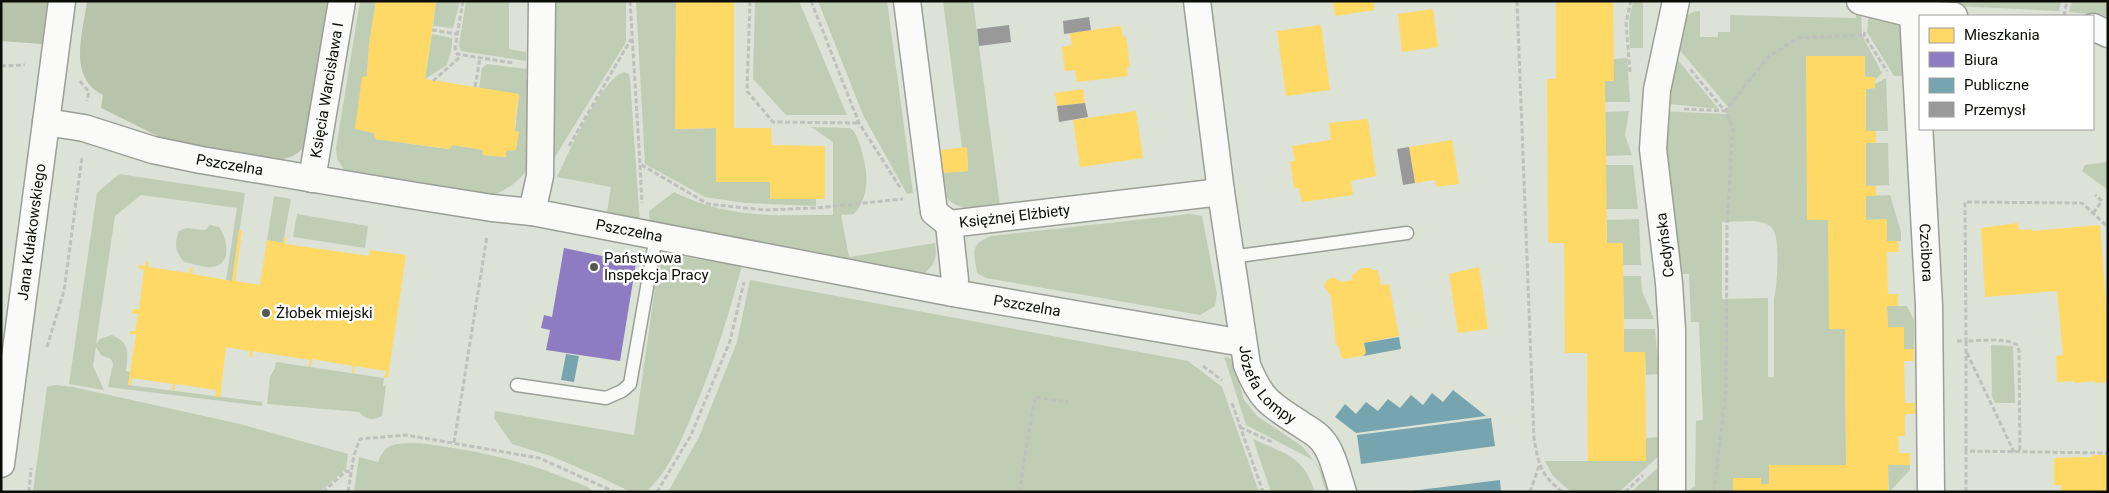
<svg xmlns="http://www.w3.org/2000/svg" width="2109" height="493" font-family="Roboto,sans-serif">
  <style>
    .green { fill: #c0cdb5; fill-rule: evenodd }
    .forest { fill: #b7c3ab }
    .homes { fill: #ffd966 }
    .offices { fill: #8e7cc3 }
    .public { fill: #76a5af }
    .industry { fill: #999 }
    .lines { fill: none; stroke-linecap: round; stroke-linejoin: round }
    .service-casing { stroke: #9b9f96; stroke-width: 15 }
    .minor-casing { stroke: #9b9f96; stroke-width: 29 }
    .path { stroke: #bfc1bd; stroke-width: 3; stroke-dasharray: 5 2.5; stroke-linecap: butt }
    .service { stroke: #fafbf9; stroke-width: 12 }
    .minor { stroke: #fafbf9; stroke-width: 26 }
    .poi-dot { fill: #54584f; stroke: #fff; stroke-width: 2 }
    .labels { text-anchor: middle; dominant-baseline: central; stroke-width: 5; stroke-linejoin: round; paint-order: stroke }
    .street-label { font-size: 15px; fill: #0b0e07; stroke: #fff }
    .poi-label { font-size: 15px; fill: #0b0e07; stroke: #fff; text-anchor: start }
  </style>
  <rect width="100%" height="100%" fill="#dce2d6"/>
  <path class="green" d="M360,1H376L369,45L367,76L375,139L448,149L453,145L483,150V155L506,157V151L515,131L519,95L479,88L482,68L487,64L527,69L526,79H532L529,167C520,181 507,190 491,196L345,171L337,159L336,148Z
    M436,1H460L453,28L433,26Z
    M466,1H509V49L526,52V61L461,51L459,45Z
    M553,1H626V42L553,160Z
    M636,1H676V129L716,128V182H770L816,199V206L745,203L705,197L645,164Z
    M755,1H799L847,115H786L753,79Z
    M818,1H887L913,193L907,194L863,115Z
    M943,1H973L1000,206C983,207 952,214 944,192C941,187 941,179 940,173L968,171L967,148H962Z
    M1633,1H1643V48H1630L1629,21Z
    M1956,1H2061L2059,11L1954,6Z
    M2072,1H2108V16L2069,12Z
    M1856,8L1861,9L1862,35L1882,73L1875,80V77H1865V56H1807L1845,329L1846,465H1769V484H1761V478H1733V492H1687L1695,486L1696,421L1703,420L1699,322H1691L1689,274H1677L1659,111L1726,114L1725,111L1728,107L1672,41C1678,29 1683,11 1700,11V37H1718V32H1730V15L1856,18ZM1754,221C1760,222 1768,223 1772,228C1781,237 1777,287 1774,299V377H1768V298L1722,299V222Z
    M1869,10L1906,20L1909,76H1894L1867,32Z
    M432,34L452,38V46L447,65L425,79Z
    M1671,52L1719,109L1660,103Z
    M1627,58L1630,102H1605V81L1614,59Z
    M624,72L629,74L630,79L640,223L607,212L611,187L557,177C569,153 600,80 624,72Z
    M1886,78L1888,131H1866V89L1875,88V84Z
    M1629,111L1625,135L1632,155L1606,156L1605,112Z
    M811,127L850,128C856,132 857,138 860,145C867,168 872,194 854,214L841,215L849,257L935,243C938,260 933,266 921,277L650,224L649,211L674,192C727,219 776,215 833,215V142Z
    M1866,143H1888L1889,185L1866,186Z
    M2108,162V190L2082,171L2085,165Z
    M1606,165H1633L1638,209H1606Z
    M119,174L245,193L232,281L226,280L237,208L141,195L115,216L96,344L100,339L112,335C131,344 128,353 126,371L130,372L128,385L262,402V406L108,387L113,364L111,359L101,355L96,347L93,366L104,390L69,384L97,193Z
    M1890,195L1901,232V241H1887V219L1866,220V196Z
    M274,196L291,199L283,243L267,240Z
    M297,214L368,226L365,248L293,237Z
    M1190,214L1202,216L1217,294L1215,306L1200,315L986,278L977,273C974,252 969,245 991,236Z
    M1639,219L1641,265H1623V243H1607V220Z
    M210,225L219,227C227,238 233,265 212,267C203,268 192,263 184,262C175,251 174,244 179,231L187,228L205,230Z
    M667,254L742,266C728,317 713,366 692,415C681,441 669,470 648,490L629,491L600,477L551,456L512,444L494,418L495,411L634,435L658,267Z
    M1623,276H1641L1642,291L1654,319H1624Z
    M750,280L1188,361L1222,387L1259,492H668L699,437L737,342Z
    M1887,306H1907L1914,320V349H1904L1903,327H1888Z
    M1624,329H1655L1659,374L1646,375L1645,352H1624Z
    M1991,345L2013,346L2015,403H1995L1992,396Z
    M1224,356L1233,360L1244,400L1257,416L1302,446L1326,476L1331,492H1326L1319,469L1313,460L1246,425Z
    M276,362L384,378L383,386H386L382,416C372,421 366,420 359,412L267,404L270,377L275,368Z
    M55,385L73,387L240,424L348,454L346,469L320,492H33L47,387Z
    M1659,437L1660,455L1619,492H1571L1553,476L1545,461H1646V438Z
    M1253,439C1285,454 1303,455 1315,492H1271Z
    M419,443C471,450 522,459 570,480C578,483 588,486 594,492H354L359,457L378,462C386,440 399,444 419,443Z
    M1661,465V492H1631Z
    M1888,465H1910V470L1889,492Z"/>
  <path class="forest" d="M1,1H48L42,44L1,41Z
    M87,1H333L309,141C300,154 289,160 273,160L168,141L101,108L103,95C67,77 83,33 87,1Z"/>
  <path class="homes" d="M376,1H436L425,79L519,94L515,121V131L519,132L516,150L506,151V157L482,155L483,150L453,145L449,149L375,139L374,133L355,129L362,77L367,76L369,45Z
    M676,1H734V128H771L772,145L825,146V199H770V182H716V128L675,129Z
    M1333,1H1373L1375,10L1335,16Z
    M1556,1H1613L1614,81H1605L1607,243H1623L1624,352H1645L1646,461H1588L1587,353H1565L1564,243H1548L1547,79H1556Z
    M1433,9L1438,47L1402,52L1398,14Z
    M1321,25L1330,90L1286,96L1277,31Z
    M1121,26L1123,37L1126,36L1130,67L1126,68L1128,76L1077,82L1075,70L1065,71L1062,47L1072,45L1070,33Z
    M1806,56H1865V77H1875V88L1866,89V131H1876V143H1866V186H1876V196H1866V220L1887,219V241H1898L1899,252H1887L1888,294H1898V306H1887L1888,327H1904V349H1914V361H1904L1905,403H1915V414H1905V436H1898L1899,453H1910V465H1888V492H1733V478H1761V484H1769V465H1846L1845,329H1829L1828,220H1807Z
    M1083,89L1085,103L1057,106L1055,93Z
    M1136,111L1143,158L1080,167L1073,120Z
    M1368,119L1376,176L1351,181L1353,195L1302,202L1299,188H1294L1290,161H1295L1292,146L1331,140L1329,123Z
    M1452,140L1459,184L1436,187L1435,180L1415,183L1409,147Z
    M967,147L968,171L943,173L941,150Z
    M2018,223L2019,230L2032,229V231L2100,225L2108,324V382L2095,383V381L2074,383V381L2057,382L2056,356L2063,355L2057,291L1985,297L1981,228Z
    M239,230L242,231L235,281L260,285L267,240L283,243L284,237H286L285,244L328,250L369,256L370,250L406,255L388,377L384,378L386,371L355,366L354,373H352L353,366L312,359L311,367H309L310,360L253,351L252,358L250,357V351L226,347L220,397H215L216,390L175,384L174,391L172,390L173,384L132,378L131,385H128L136,334H130V331H135L138,314L132,313L133,309H139L144,270L139,269V265L145,266L146,261L149,262L148,267L189,273L190,267L193,268L192,274L232,281Z
    M1479,267L1488,329L1458,333L1449,274Z
    M1362,268H1369L1378,271L1381,285L1389,284L1399,336L1364,343L1366,353L1363,356L1342,359L1338,345H1336L1331,296L1324,286L1327,280L1331,278H1335L1341,282L1353,280L1352,275Z
    M2092,455H2108V492H2061V485H2054V458L2092,457Z"/>
  <path class="offices" d="M564,248L636,263L620,361L546,350L550,330L541,328L544,315L552,317Z"/>
  <path class="public" d="M1399,337L1401,349L1363,356L1366,353L1364,343Z
    M566,354L579,356L574,382L561,380Z
    M1453,390L1486,416L1356,433L1335,417L1345,404L1356,414L1366,402L1378,411L1388,399L1400,408L1411,395L1423,405L1432,393L1443,402Z
    M1491,418L1495,446L1361,464L1357,435Z
    M1500,480L1501,492H1411V491Z"/>
  <path class="industry" d="M1089,17L1091,30L1064,34L1063,21Z
    M1009,25L1011,42L979,46L977,29Z
    M1085,103L1088,117L1059,122L1057,106Z
    M1409,147L1415,183L1403,185L1397,149Z"/>
  <g class="lines">
    <g class="service-casing">
      <path id="service" d="M1231,257L1407,233
        M517,385L606,398L622,391L630,384L656,236"/>
    </g>
    <g class="minor-casing">
      <g id="minor">
        <path id="s1" d="M907,1L934,212L949,224L1221,192"/>
        <path id="s2" d="M1197,1L1221,192L1247,365C1260,398 1269,404 1299,423C1306,428 1315,432 1321,439C1333,452 1337,475 1343,492"/>
        <path d="M1860,1L1913,14L1954,16"/>
        <path id="s3" d="M1913,14L1929,305L1931,492"/>
        <path d="M2093,27L2108,34"/>
        <path id="s4" d="M46,122L84,128L153,150L201,160L410,195L492,208L532,212L953,293L1243,343"/>
        <path id="s5" d="M312,179L342,1"/>
        <path d="M532,212L540,176L542,1"/>
        <path d="M949,224L955,280L953,293"/>
        <path id="s6" d="M1,464L62,1"/>
        <path d="M1672,492V330L1669,283L1653,149L1657,90L1676,1"/>
      </g>
    </g>
    <path class="path" d="M463,1L455,48L457,54L513,63
      M630,1L640,164L708,204L765,210L816,208L903,199
      M750,1L747,91L773,122L859,123
      M811,1L859,123L901,189
      M1517,1L1534,438C1538,463 1541,476 1563,492
      M2064,16L2067,1
      M432,30L457,34
      M1865,32L1864,35L1887,71
      M1,66L25,65
      M1630,72L1626,22L1631,1
      M80,81L89,92L87,101
      M433,81L461,56
      M475,87L480,58
      M1684,109L1725,111L1690,69
      M569,146L631,39
      M640,165L642,203
      M2093,213L2102,201L2095,195
      M1957,341H1966L1965,202L2082,203L2108,227
      M47,347L64,291L82,157
      M1967,353L2014,452
      M1203,366L1222,380
      M1232,403L1263,492
      M1240,427L1272,442
      M454,443L487,236
      M1966,451V341C1980,341 2005,337 2017,345L2019,351L2020,452
      M29,492L31,468
      M323,492L346,471L351,472
      M348,492L354,455L360,439L406,435L539,458L615,492
      M657,492L691,435L730,341L744,282
      M1019,492L1035,397L1068,402
      M1530,492L1539,466
      M1625,492L1643,475
      M1714,492L1726,390L1727,227L1733,127L1725,111L1768,57L1798,38L1864,35
      M1966,492V451L2108,453"/>
    <use href="#service" class="service"/>
    <use href="#minor" class="minor"/>
  </g>
  <g class="poi-dot">
    <circle cx="594" cy="267" r="5"/>
    <circle cx="266" cy="313" r="5"/>
  </g>
  <g class="labels">
    <g class="street-label">
      <text stroke="none"><textPath href="#s5" startOffset="90">Księcia Warcisława I</textPath></text>
      <text stroke="none"><textPath href="#s4" startOffset="189">Pszczelna</textPath></text>
      <text stroke="none"><textPath href="#s1" startOffset="298">Księżnej Elżbiety</textPath></text>
      <text stroke="none"><textPath href="#s4" startOffset="594">Pszczelna</textPath></text>
      <text stroke="none"><textPath href="#s6" startOffset="234">Jana Kułakowskiego</textPath></text>
      <text transform="translate(1665 245) rotate(-97)">Cedyńska</text>
      <text stroke="none"><textPath href="#s3" startOffset="239">Czcibora</textPath></text>
      <text stroke="none"><textPath href="#s4" startOffset="999">Pszczelna</textPath></text>
      <text stroke="none"><textPath href="#s2" startOffset="395">Józefa Lompy</textPath></text>
    </g>
    <g class="poi-label">
      <text x="604" y="258">Państwowa<tspan x="604" dy="17">Inspekcja Pracy</tspan></text>
      <text x="276" y="313">Żłobek miejski</text>
    </g>
  </g>
  <rect width="2109" height="493" fill="none" stroke="#0b0e07" stroke-width="5"/>
  <rect x="1919" y="15" width="175" height="115" fill="#ffffff" stroke="#9d9f9c"/>
  <rect x="1929" y="28" width="25" height="15" fill="#ffd966" stroke="#9d9f9c"/>
  <text x="1964" y="40" font-size="15" fill="#0b0e07">Mieszkania</text>
  <rect x="1929" y="52" width="25" height="15" fill="#8e7cc3" stroke="#9d9f9c"/>
  <text x="1964" y="65" font-size="15" fill="#0b0e07">Biura</text>
  <rect x="1929" y="78" width="25" height="15" fill="#76a5af" stroke="#9d9f9c"/>
  <text x="1964" y="90" font-size="15" fill="#0b0e07">Publiczne</text>
  <rect x="1929" y="102" width="25" height="15" fill="#999999" stroke="#9d9f9c"/>
  <text x="1964" y="115" font-size="15" fill="#0b0e07">Przemysł</text>
</svg>
